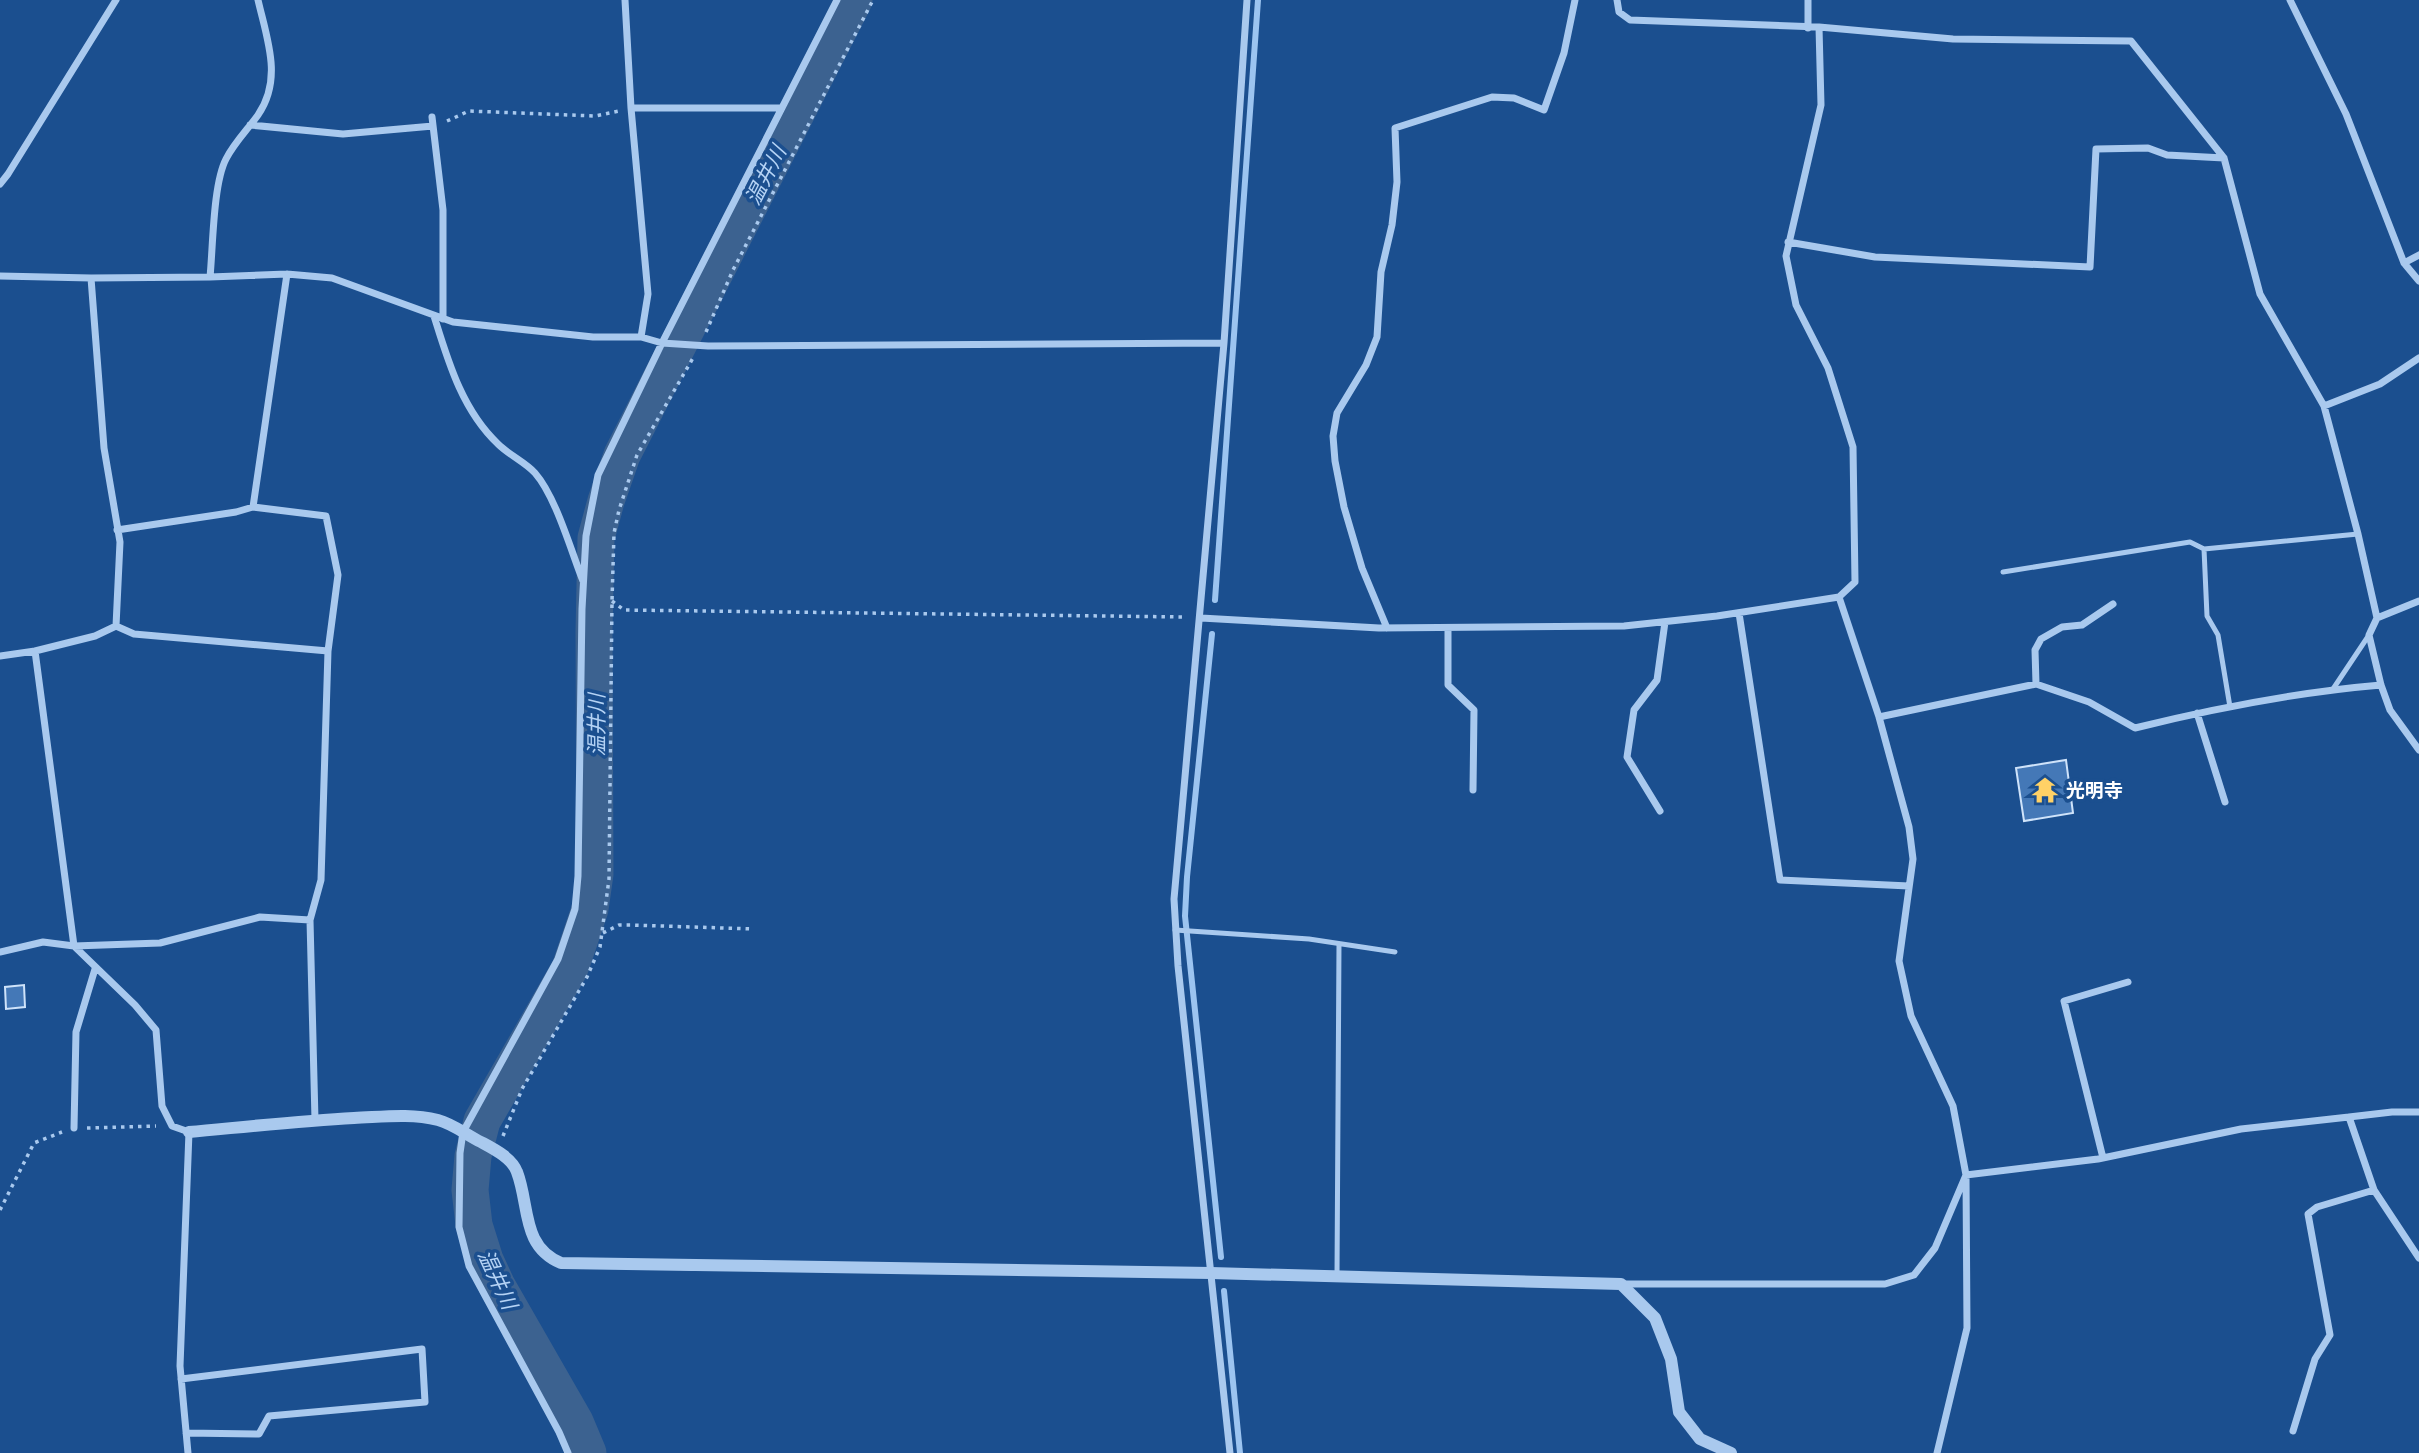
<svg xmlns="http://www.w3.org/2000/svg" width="2419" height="1453" font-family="'IBM Plex Sans','Noto Sans JP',sans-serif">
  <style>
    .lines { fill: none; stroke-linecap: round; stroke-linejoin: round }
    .stream { stroke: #9cc4f0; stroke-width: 6 }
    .river { stroke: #3c6290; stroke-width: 37 }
    .building { fill: #4478b7; stroke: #cfe3fa; stroke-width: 2 }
    .path { stroke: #a9c9ee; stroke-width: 3.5; stroke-dasharray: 3.5 5; stroke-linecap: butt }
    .service { stroke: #a9c9ee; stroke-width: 5 }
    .minor { stroke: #a9c9ee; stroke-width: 7 }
    .tertiary { stroke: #a9c9ee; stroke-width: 12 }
    .labels { text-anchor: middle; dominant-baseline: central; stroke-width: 7; stroke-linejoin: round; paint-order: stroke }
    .poi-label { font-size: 19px; font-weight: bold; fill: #fff; stroke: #1b4f8f; text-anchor: start }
    .water-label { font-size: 21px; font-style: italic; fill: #b5d3f5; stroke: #1b4f8f }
  </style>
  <rect width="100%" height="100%" fill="#1b4f8f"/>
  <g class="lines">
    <path class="stream" d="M1215,600L1258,0
      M1212,634L1187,877L1185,916L1221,1257
      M1224,1291L1240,1453"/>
    <path class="river" d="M588,1453L575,1422L497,1286L485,1260L474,1225L470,1190L473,1156L482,1121L570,968L590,909L595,874L594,632L596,538L606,501L622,455L854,0"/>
  </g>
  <path class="building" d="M2066,760L2073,813L2024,821L2016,768Z
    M24,985L25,1007L6,1009L5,987Z"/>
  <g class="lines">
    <path class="path" d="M447,121L469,111L595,116L619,111
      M706,332L733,270L873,0
      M612,601L624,610L1185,617
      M603,933L619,925H631L754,929
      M87,1128L156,1126
      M503,1136L522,1089L587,977L600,947L609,879L612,601L614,533L619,510L637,455L693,358
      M0,1210L34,1143L62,1132"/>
    <path class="service" d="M2204,549L2207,616L2218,635L2230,707
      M2003,572L2190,542L2204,549L2358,534
      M2333,689L2369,635
      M1175,930L1309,939L1395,952
      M1337,1276L1339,944"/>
    <path class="minor" d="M625,0L631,108L648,294L641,337
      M1617,0L1619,12L1630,20L1819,27L1953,39L2131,41L2224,158L2260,294L2324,406L2358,534L2377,618L2369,635L2381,685L2390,710L2419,750
      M1808,0V28
      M2290,0L2346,114L2404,263L2419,281
      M1819,27L1821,105L1786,256L1796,305L1828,368L1853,447L1855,582L1839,597
      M631,108H780
      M432,117L443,210V319
      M250,125L343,134L433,126
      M0,184L8,174L116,0
      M1788,242L1875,257L2090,267L2096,149L2148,148L2167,155L2224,158
      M2404,263L2419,255
      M0,276L91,278
      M210,277L287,274L332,278L453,322L593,337H641L662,343L708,346L1224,343
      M434,316C448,361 462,410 498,444C509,455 525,462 535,473C556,497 571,551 583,581
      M2324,406L2380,384L2419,358
      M253,507L287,274
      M117,530L236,512L253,507L326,516L338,575L328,651L321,880L310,920L315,1120
      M1739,613L1780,880L1909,886
      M1201,618L1379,628L1624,626L1717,616L1839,597L1879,717L1909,827L1913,859L1899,961L1911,1016L1953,1106L1966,1175L1967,1328L1937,1453
      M2377,618L2419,601
      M116,626L134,634L328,651
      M1387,628L1362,568L1344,507L1335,461L1333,436L1337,413L1366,365L1377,337L1381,272L1392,225L1397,182L1395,128L1492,97L1514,98L1544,110L1564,53L1575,0
      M1448,628V685L1474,710L1473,790
      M0,656L35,651
      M2036,684L2035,650L2041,639L2062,627L2082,625L2113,604
      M2197,713L2225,802
      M1879,717L2036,684L2089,702L2135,728C2216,708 2298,692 2381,685
      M1660,811L1627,757L1634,710L1657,680L1665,622
      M0,952L43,942L74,946L160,943L260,917L310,920
      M2349,1117L2392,1112H2419
      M74,1128L76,1032L95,969
      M2103,1158L2064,1001L2128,982
      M1621,1284H1885L1914,1275L1935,1248L1966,1175L2098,1159L2241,1129L2349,1117L2374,1190L2419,1258
      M181,1379L422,1349L425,1402L269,1416L259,1434L186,1433
      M2293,1431L2315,1359L2330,1335L2308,1214L2317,1207L2374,1190
      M188,1453L180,1366L189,1132L172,1126L162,1106L156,1030L135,1005L74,946L35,651L95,636L116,626L120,542L104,448L91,278L210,277C213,247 213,184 226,159C234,143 248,129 258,115C283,79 267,39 258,0
      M568,1453L559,1432L469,1266L459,1227L460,1153L463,1132L558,959L575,909L578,876L582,609L586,536L598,475L662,343L837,0
      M1230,1453L1178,966L1174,899L1224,343L1247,0"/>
    <path class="tertiary" d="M189,1132C244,1127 299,1121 354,1118C382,1117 410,1113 438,1120C453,1124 467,1135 481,1142C494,1149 512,1158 517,1172C530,1206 521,1246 561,1263L1211,1273L1621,1284L1655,1318L1671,1359L1679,1412L1700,1439L1731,1453"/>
  </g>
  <defs>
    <g id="temple-bare" transform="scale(2.1)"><path d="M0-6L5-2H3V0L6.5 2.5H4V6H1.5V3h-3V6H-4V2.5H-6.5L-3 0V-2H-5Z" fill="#ffd166" stroke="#1b4f8f" stroke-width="2.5" paint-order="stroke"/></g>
  </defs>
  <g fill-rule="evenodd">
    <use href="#temple-bare" x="2045" y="790"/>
  </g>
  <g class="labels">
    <g class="poi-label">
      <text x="2066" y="790">光明寺</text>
    </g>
    <g class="water-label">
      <text transform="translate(765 175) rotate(-63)">温井川</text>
      <text transform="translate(596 725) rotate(-90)">温井川</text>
      <text transform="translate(498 1279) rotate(65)">温井川</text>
    </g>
  </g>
</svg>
